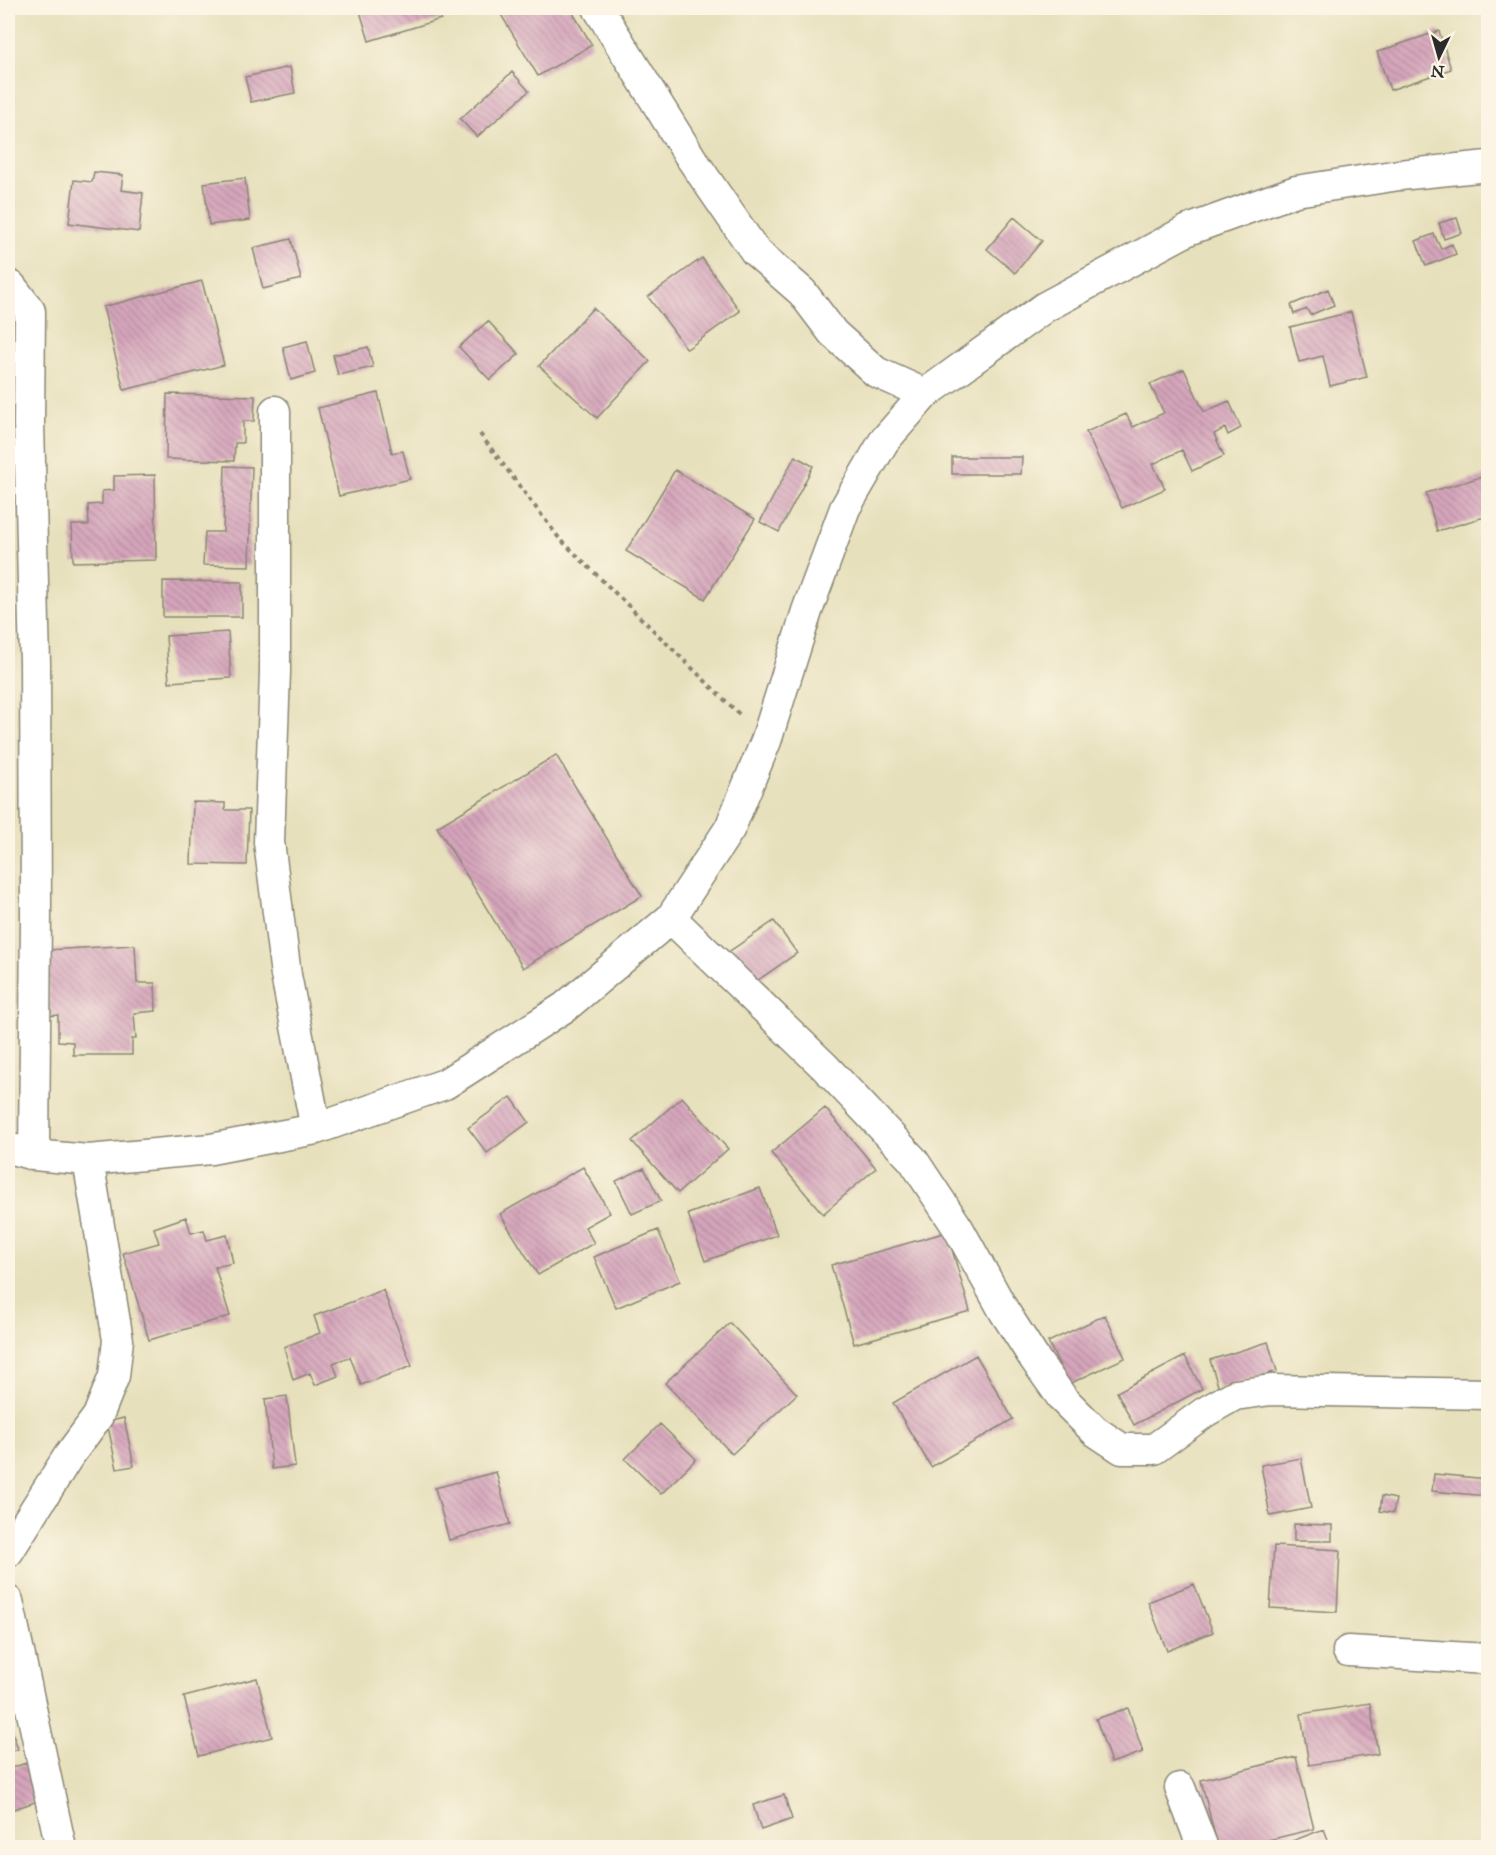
<svg xmlns="http://www.w3.org/2000/svg" width="1496" height="1855" font-family="'IM FELL Great Primer',serif">
  <style>
    .building { fill: url(#building-back-hatch) }
    .lines { fill: none; stroke-linecap: round; stroke-linejoin: round }
    .minor-casing { stroke: #898674; stroke-width: 33 }
    .path { stroke: #898674; stroke-width: 4; stroke-dasharray: 4.5 4.5; stroke-linecap: butt }
    .minor { stroke: #fff; stroke-width: 30 }
  </style>
  <defs>
    <pattern id="building-back-hatch" width="6" height="6" patternUnits="userSpaceOnUse" patternTransform="scale(1.5)"><rect width="6" height="6" fill="#d6a5bc"/><path d="M-1 5l2 2M0 0l6 6M5-1l2 2" fill="none" stroke="#ae8799"/></pattern>
  </defs>
  <rect width="100%" height="100%" fill="#fcf5e5"/>
  <filter id="ink" filterUnits="userSpaceOnUse"><feTurbulence type="fractalNoise" baseFrequency=".0167" numOctaves="2"/><feDisplacementMap in="SourceGraphic" scale="12" xChannelSelector="R" yChannelSelector="G"/><feConvolveMatrix kernelMatrix="1 2 1 2 8 2 1 2 1" color-interpolation-filters="sRGB"/></filter>
  <filter id="wash" filterUnits="userSpaceOnUse"><feTurbulence type="fractalNoise" baseFrequency=".008" numOctaves="4" result="noise"/><feDisplacementMap in="SourceGraphic" scale="24" xChannelSelector="R" yChannelSelector="G"/><feGaussianBlur stdDeviation="1.35" result="paint"/><feColorMatrix in="noise" values="0 0 0 0 0 0 0 0 0 0 0 0 0 0 0 0 0 1.4 0 .05"/><feComposite in="paint" operator="in"/></filter>
  <g filter="url(#wash)">
    <rect width="100%" height="100%" fill="#e7e0bc"/>
    <g id="blocks">
      <path class="building" d="M359,8H438L441,19L369,41Z
        M497,8H570L592,45L538,76Z
        M1439,31L1451,69L1390,90L1377,52Z
        M290,67L295,93L251,102L245,77Z
        M512,72L529,91L477,137L460,119Z
        M94,172L123,175L121,190L143,193L139,232L69,223L74,180L92,182Z
        M245,178L250,220L209,225L204,183Z
        M1014,217L1042,241L1015,273L987,249Z
        M1457,218L1462,233L1444,239L1439,223Z
        M1434,234L1441,249L1452,244L1456,254L1426,266L1416,241Z
        M291,239L301,279L263,289L253,248Z
        M702,258L740,311L687,349L648,297Z
        M202,281L224,365L124,390L103,307Z
        M1328,289L1334,305L1310,315L1307,309L1294,314L1291,305Z
        M593,308L650,361L597,418L539,366Z
        M1351,312L1367,377L1330,386L1323,356L1299,362L1290,327Z
        M488,321L519,354L490,380L459,347Z
        M307,341L315,373L291,380L283,347Z
        M368,347L373,367L338,375L333,355Z
        M1184,369L1204,412L1229,401L1241,428L1228,435L1225,428L1214,434L1224,456L1192,471L1182,450L1153,464L1165,489L1122,508L1086,432L1126,414L1133,427L1164,413L1150,384Z
        M378,393L392,453L403,451L410,479L339,496L318,408Z
        M167,394L255,396L254,421H243V443H235L234,461L166,459Z
        M795,456L813,466L779,532L760,522Z
        M952,457H1022L1021,474H952Z
        M225,466L252,467L249,566L203,565L205,532H223Z
        M675,470L755,519L705,599L626,551Z
        M155,475L156,560L73,562L72,525H89L88,505L102,504V491L114,490V476Z
        M1488,475V516L1437,531L1426,493Z
        M163,581L242,582V617H163Z
        M228,632L231,678L169,682L166,636Z
        M556,755L642,896L523,968L437,827Z
        M193,802L225,803V810H249L247,865L191,864Z
        M774,921L797,953L751,985L727,953Z
        M135,945L137,983H155L156,1011L134,1013L136,1039H132V1055H73V1042L58,1041V1015L49,1016L47,950Z
        M511,1097L529,1122L487,1153L468,1128Z
        M682,1097L728,1149L678,1193L632,1141Z
        M825,1108L876,1168L823,1214L771,1153Z
        M583,1167L610,1213L585,1227L594,1243L538,1275L500,1214Z
        M644,1168L661,1201L632,1214L616,1181Z
        M760,1188L777,1235L705,1261L688,1214Z
        M186,1217L191,1233L204,1230L207,1240L227,1235L233,1263L215,1267L230,1316L149,1340L123,1253L159,1243L154,1228Z
        M658,1230L680,1281L616,1308L594,1257Z
        M947,1232L970,1311L854,1344L831,1265Z
        M383,1290L412,1366L361,1385L350,1357L333,1363L338,1376L315,1385L310,1373L293,1380L284,1347L320,1333L314,1316Z
        M1105,1315L1125,1358L1069,1384L1048,1342Z
        M730,1323L797,1394L732,1454L665,1383Z
        M1268,1342L1277,1371L1219,1389L1210,1360Z
        M976,1355L1013,1419L931,1467L893,1403Z
        M1185,1356L1202,1389L1134,1425L1117,1392Z
        M287,1396L295,1466L272,1469L265,1399Z
        M124,1418L134,1466L117,1469L107,1422Z
        M660,1424L696,1459L661,1494L625,1459Z
        M1301,1458L1311,1508L1270,1516L1261,1465Z
        M496,1472L510,1524L449,1540L435,1488Z
        M1434,1474L1488,1479V1496L1432,1491Z
        M1382,1496L1396,1499L1393,1513L1380,1511Z
        M1294,1524L1332,1525V1541H1294Z
        M1274,1546L1340,1550L1337,1612L1270,1608Z
        M1194,1584L1213,1632L1167,1651L1148,1602Z
        M257,1678L272,1737L199,1756L184,1697Z
        M1370,1703L1378,1754L1309,1765L1301,1714Z
        M1128,1708L1143,1752L1111,1763L1096,1719Z
        M8,1720L18,1749L8,1753Z
        M1296,1757L1314,1829L1235,1848H1218L1201,1780Z
        M29,1762L41,1800L8,1811V1769Z
        M784,1795L792,1819L761,1830L753,1805Z
        M1324,1829L1331,1848H1276V1847Z"/>
    </g>
  </g>
  <g filter="url(#ink)">
    <use href="#blocks" fill-opacity="0" stroke="#898674" stroke-width="1.5"/>
    <g class="lines">
      <g class="minor-casing">
        <path id="minor" d="M598,8L691,158L755,251L802,292L833,333L876,372L925,394
          M8,285L11,286L30,311L29,423L35,663L36,913L34,1155
          M275,411V672L269,842L286,975L316,1129
          M671,918L825,1067L913,1160L958,1228L1004,1311L1034,1358L1063,1399L1095,1431L1122,1449H1154L1205,1412L1235,1395L1271,1390L1488,1394
          M8,1148L34,1155L88,1160L211,1149L316,1129L445,1084L565,1007L671,918L730,828L766,741L807,611L845,508L884,441L925,394L1045,307L1188,230L1296,191L1399,175L1488,166
          M8,1552L68,1457L98,1416L114,1376L118,1340L88,1160
          M8,1601L61,1848
          M1348,1651L1488,1659
          M1180,1788L1203,1848"/>
      </g>
      <path class="path" d="M480,434L559,538L740,715"/>
      <use href="#minor" class="minor"/>
    </g>
  </g>
  <rect width="1496" height="1855" fill="none" stroke="#fcf5e5" stroke-width="30"/>
  <g transform="translate(1439 57) rotate(185)" stroke="#fcf5e5" stroke-width="4.5" paint-order="stroke">
  <path d="M0-4.5L10 22L0 15L-10 22Z" fill="#2b2b2b"/>
  <text y="-9" font-size="16" font-weight="bold" text-anchor="middle" fill="#2b2b2b">N</text>
  </g>
</svg>
